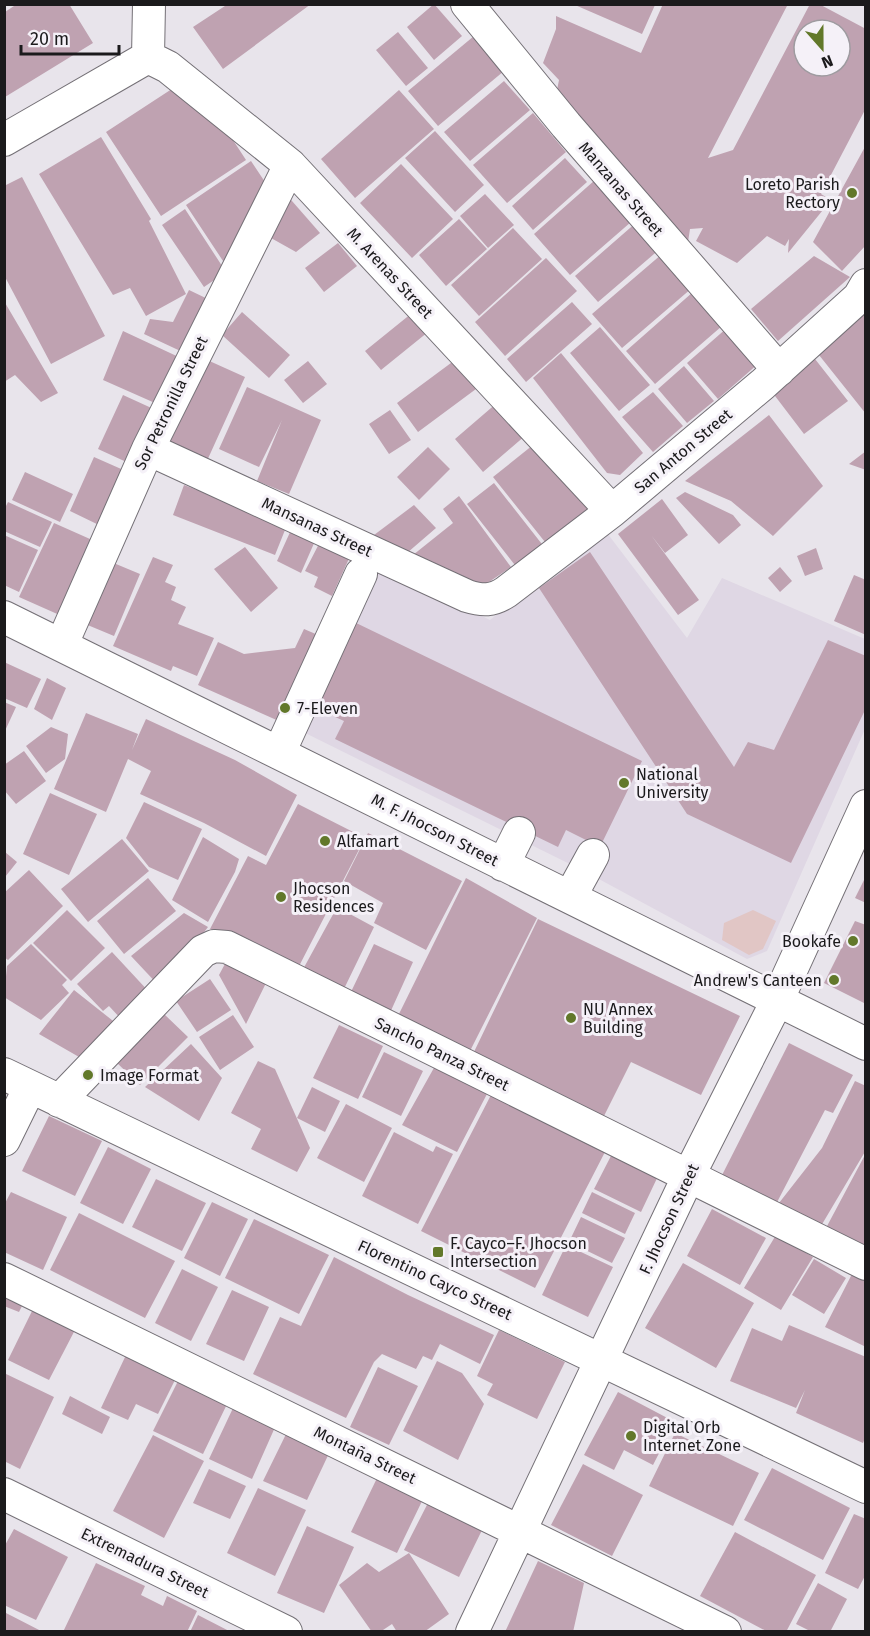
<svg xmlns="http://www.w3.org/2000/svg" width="870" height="1636" font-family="'Fira Sans',sans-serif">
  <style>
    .built { fill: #dfd7e4 }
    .green { fill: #e1c6c5 }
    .building { fill: #bfa2b1; fill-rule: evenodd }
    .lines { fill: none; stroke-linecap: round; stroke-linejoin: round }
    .minor-casing { stroke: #747076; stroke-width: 34 }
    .minor { stroke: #fff; stroke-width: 32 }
    .poi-dot { fill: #62782a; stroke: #f5f1f8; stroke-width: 2 }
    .labels { text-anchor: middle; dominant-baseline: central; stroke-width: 6; stroke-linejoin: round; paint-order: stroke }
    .poi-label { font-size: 16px; fill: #1b1a1c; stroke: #f5f1f8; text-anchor: start }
    .street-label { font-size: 16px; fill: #1b1a1c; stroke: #f5f1f8 }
  </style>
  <rect width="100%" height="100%" fill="#e8e4eb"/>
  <path class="built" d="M604,529L687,638L722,578L865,639V729L767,951L747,959L584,871L283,722L360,557L490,620Z"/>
  <path class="green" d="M753,910L776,921L763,949L749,955L722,940L724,923Z"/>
  <path class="building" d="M17,4H69L93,43L5,97V12Z
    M228,4H311L223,69L193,27Z
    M434,4L462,36L434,60L407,27Z
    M663,4H788L708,158L733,150L810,4H819L866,29V108L821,194L831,200L788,253L789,239L785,246L767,236L737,263L696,241L703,228L690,229L688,242L557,90L559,80L543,63L556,29V16L641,53ZM804,30H840V66H804Z
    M575,5H655L642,34Z
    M398,32L428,68L406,86L376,50Z
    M474,36L504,71L438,126L408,91Z
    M504,81L530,110L470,161L444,132Z
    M181,83L214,111L246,160L161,216L106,132Z
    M399,90L434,129L355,198L321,159Z
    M533,113L566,152L507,203L473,165Z
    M435,131L484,185L455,212L405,158Z
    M101,137L151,219L149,221L186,294L146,316L130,288L113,295L39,174Z
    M866,145V245L842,271L813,242Z
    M565,158L587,182L533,230L512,206Z
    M251,161L265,182L225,264L186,205Z
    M401,164L453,219L412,258L360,203Z
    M22,177L105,336L51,364L4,275V186Z
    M595,180L631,222L570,275L534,234Z
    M285,193L320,233L296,252L271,238Z
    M485,194L514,225L488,248L460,216Z
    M185,209L226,272L204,287L162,225Z
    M459,219L487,249L446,286L419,255Z
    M638,221L661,248L598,302L575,276Z
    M513,228L542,259L479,316L451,285Z
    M338,243L357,266L324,292L305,268Z
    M662,254L692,288L622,348L592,314Z
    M814,256L850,277L778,341L751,309Z
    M546,258L577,291L505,356L475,322Z
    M189,290L214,302L189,355L144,334L150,319L173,322Z
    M693,292L722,326L655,384L626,351Z
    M4,301L58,393L41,402L15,375L4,382Z
    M572,302L592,324L526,382L507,359Z
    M866,310V414L819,355Z
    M242,312L290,355L269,378L222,335Z
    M412,313L428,332L381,370L365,351Z
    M600,327L650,385L619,411L570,353Z
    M728,327L759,363L718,399L687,363Z
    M123,331L183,359L164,407L103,380Z
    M561,353L643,453L620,475L607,473L533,378Z
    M205,359L245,377L206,463L166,446Z
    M815,359L848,401L804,434L772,392Z
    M455,360L476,389L418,432L397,403Z
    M308,361L327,384L303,403L284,380Z
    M684,366L714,401L687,423L658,389Z
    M247,387L321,420L289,494L257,481L282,420L259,467L219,449Z
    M653,392L683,426L653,452L622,417Z
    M123,395L158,411L133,465L98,449Z
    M498,402L526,435L483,472L455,439Z
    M390,410L411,440L389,454L369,424Z
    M769,415L823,486L773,536L731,501L685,481Z
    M538,441L594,510L549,547L493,477Z
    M428,447L450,469L419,500L397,477Z
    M866,451V470L849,464Z
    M94,457L128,472L103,527L70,511Z
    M25,472L73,494L60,522L12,500Z
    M494,483L545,548L518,569L467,504Z
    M184,485L197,490L199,485L289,520L275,555L173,515Z
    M685,492L733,515L741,525L719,544L676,498Z
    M459,496L511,567L483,586L413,555L453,523L443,509Z
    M662,499L688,535L665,553L651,535L699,600L678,615L618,534Z
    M8,502L52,522L40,547L4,531V510Z
    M414,505L436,528L407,553L374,535Z
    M54,523L99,543L64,617L19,597Z
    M291,530L315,541L301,573L277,561Z
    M4,535L38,550L19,592L4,585Z
    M322,538L352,552L332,596L314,587L318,577L305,571Z
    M245,547L278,588L251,612L214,569Z
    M816,548L823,569L805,576L797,556Z
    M590,552L734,767L748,742L774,750L828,640L866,656V708L791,863L687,814L539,588Z
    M153,557L173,565L165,582L176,587L171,600L186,607L178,624L214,638L197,676L173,666L171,671L113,646Z
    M104,559L140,574L114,636L78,621Z
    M780,567L792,581L780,592L768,578Z
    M854,575L866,580V635L834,621Z
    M352,621L642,761L600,847L566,830L558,847L335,739L344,721L311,706Z
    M304,629L318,635L281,722L198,685L218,642L244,654L295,648Z
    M4,662L41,679L27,708L4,698Z
    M47,678L66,688L52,720L34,709Z
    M4,702L16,707L4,733Z
    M86,713L138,734L132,750L146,719L235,760L297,795L266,856L204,823L140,794L151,771L128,759L106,812L54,789Z
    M51,727L68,734L65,759L46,773L26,746Z
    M24,751L46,781L16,804L4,790V765Z
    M50,793L97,814L69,875L23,854Z
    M144,802L202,829L178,880L149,867L126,838Z
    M298,804L365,838L296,972L210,929L248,856L266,865Z
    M368,833L462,881L426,950L374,923L383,903L344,881Z
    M203,837L239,859L235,872L208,922L172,900Z
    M122,839L149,871L88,922L61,889Z
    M5,852L17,862L5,877Z
    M29,870L63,906L8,960L4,957V893Z
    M866,876V903L855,898Z
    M148,878L176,911L124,954L97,921Z
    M466,878L537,918L469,1053L397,1018Z
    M337,907L374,927L342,993L301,973Z
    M67,910L105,948L71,981L33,943Z
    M184,913L208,927L161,988L131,956Z
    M538,919L740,1016L701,1095L631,1062L604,1116L473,1054Z
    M855,921L866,925V1004L824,983Z
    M31,944L67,980L62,985L69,993L41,1020L4,997L7,966Z
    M374,944L413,962L389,1015L349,996Z
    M112,952L151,994L122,1020L109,1006L103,1011L77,984Z
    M226,962L267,981L246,1024L219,975Z
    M210,979L231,1010L197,1032L176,1001Z
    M74,990L122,1028L93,1065L39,1034Z
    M164,1014L188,1037L140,1085L116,1062Z
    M233,1015L254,1047L220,1070L199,1037Z
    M339,1025L383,1046L358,1099L313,1078Z
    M789,1043L853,1075L833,1113L825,1110L774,1208L719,1181Z
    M191,1044L222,1078L199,1121L145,1087Z
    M384,1052L423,1071L401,1116L362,1097Z
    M258,1061L275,1069L310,1148L297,1172L251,1149L261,1129L231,1113Z
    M435,1066L488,1092L457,1152L402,1125Z
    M855,1081L866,1086V1150L821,1226L779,1203L822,1148Z
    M312,1087L340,1101L325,1132L297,1118Z
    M492,1093L606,1150L535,1288L421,1231Z
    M346,1104L392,1128L364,1182L317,1158Z
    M49,1116L102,1141L75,1196L22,1171Z
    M394,1132L433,1152L436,1146L453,1154L418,1224L362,1196Z
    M108,1147L151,1169L123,1224L80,1203Z
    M613,1152L659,1174L641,1212L594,1189Z
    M866,1153V1248L826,1228Z
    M156,1179L206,1203L182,1251L132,1227Z
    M11,1192L67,1217L43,1270L4,1252V1205Z
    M592,1192L635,1213L625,1234L582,1213Z
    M212,1202L248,1219L220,1276L184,1258Z
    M712,1209L766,1238L740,1285L687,1256Z
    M79,1213L175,1261L145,1318L50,1270Z
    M581,1217L625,1238L612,1263L569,1242Z
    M254,1219L329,1255L299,1314L225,1278Z
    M776,1235L813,1257L781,1310L744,1288Z
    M566,1245L613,1267L588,1317L542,1295Z
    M334,1257L408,1295L494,1335L480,1364L440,1344L432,1360L423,1356L416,1369L382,1354L374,1362L346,1418L253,1374L280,1317L301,1326Z
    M814,1259L846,1278L824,1314L792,1295Z
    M683,1263L754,1303L716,1368L645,1328Z
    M182,1269L218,1287L191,1341L155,1323Z
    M852,1274L866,1280V1347L825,1327Z
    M4,1287L27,1296L19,1312L4,1306Z
    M232,1290L269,1307L244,1361L206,1344Z
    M34,1307L76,1328L49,1380L8,1360Z
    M789,1325L866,1357V1436L863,1443L796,1413L805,1390L796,1408L730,1381L752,1328L782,1341Z
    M499,1330L565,1362L537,1419L487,1395L493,1384L477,1376Z
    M126,1355L176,1378L158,1414L136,1404L128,1420L101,1408Z
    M437,1361L462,1373L484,1404L458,1460L403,1431Z
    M378,1367L418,1386L389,1445L350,1427Z
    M4,1373L54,1397L20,1469L4,1461Z
    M179,1379L228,1402L203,1454L153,1431Z
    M618,1392L675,1422L653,1465L624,1450L614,1470L584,1455Z
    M70,1396L110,1417L102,1434L62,1414Z
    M234,1406L276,1425L252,1479L209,1459Z
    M289,1428L332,1447L307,1500L263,1481Z
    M675,1433L759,1473L733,1526L649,1486Z
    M153,1435L204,1461L164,1538L113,1511Z
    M583,1464L643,1495L612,1556L551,1525Z
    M772,1468L850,1508L823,1560L744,1520Z
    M209,1469L246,1486L230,1519L193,1503Z
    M378,1476L424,1497L397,1553L351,1532Z
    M258,1488L306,1510L275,1576L227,1553Z
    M430,1499L484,1526L459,1577L404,1550Z
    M854,1514L866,1519V1574L858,1589L825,1573Z
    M307,1526L354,1547L324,1613L277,1593Z
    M14,1529L68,1557L36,1620L4,1605V1547Z
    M735,1532L816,1575L786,1632H768L700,1596Z
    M409,1553L449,1614L424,1632H397L392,1624L380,1632H372L339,1585L367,1563L379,1572Z
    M538,1561L584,1583L573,1632H505Z
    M96,1563L145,1586L141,1595L163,1606L167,1596L197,1611L187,1632H63Z
    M818,1583L847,1599L830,1632H812L796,1624Z
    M6,1613L43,1632H4Z
    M198,1615L231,1632H190Z"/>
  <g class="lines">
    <g class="minor-casing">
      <path id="minor" d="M467,4L566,125L779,370
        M148,57L168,67L290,165L612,511
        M148,57L149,4
        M4,140L148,57
        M148,449L467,596C483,601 492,601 506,592L612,511L763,384L859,297L866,285
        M4,617L866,1044
        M62,644L148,449L290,165
        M279,753L361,574
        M503,865L519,833
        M570,897L593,855
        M4,1074L866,1487
        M59,1101L203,951L214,946L227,947L866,1264
        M4,1140L30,1087
        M4,1279L725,1632
        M4,1494L286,1632
        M472,1632L688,1177L777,1001L866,806"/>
    </g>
    <use href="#minor" class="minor"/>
  </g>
  <g class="poi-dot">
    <circle cx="852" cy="193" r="6"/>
    <circle cx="285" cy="708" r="6"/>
    <circle cx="624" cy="783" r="6"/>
    <circle cx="325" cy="841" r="6"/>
    <circle cx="281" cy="897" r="6"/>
    <circle cx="853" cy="941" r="6"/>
    <circle cx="834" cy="980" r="6"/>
    <circle cx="571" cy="1018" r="6"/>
    <circle cx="88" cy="1075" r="6"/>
    <rect x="432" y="1246" width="12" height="12" rx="3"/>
    <circle cx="631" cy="1436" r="6"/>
  </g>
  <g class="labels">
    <g class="poi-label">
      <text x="840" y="184" text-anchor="end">Loreto Parish<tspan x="840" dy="18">Rectory</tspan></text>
      <text x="297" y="708">7-Eleven</text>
      <text x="636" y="774">National<tspan x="636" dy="18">University</tspan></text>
      <text x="337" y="841">Alfamart</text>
      <text x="293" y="888">Jhocson<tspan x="293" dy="18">Residences</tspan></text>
      <text x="841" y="941" text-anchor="end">Bookafe</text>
      <text x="822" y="980" text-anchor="end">Andrew's Canteen</text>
      <text x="583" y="1009">NU Annex<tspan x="583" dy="18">Building</tspan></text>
      <text x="100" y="1075">Image Format</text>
      <text x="450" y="1243">F. Cayco–F. Jhocson<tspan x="450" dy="18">Intersection</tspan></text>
      <text x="643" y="1427">Digital Orb<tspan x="643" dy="18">Internet Zone</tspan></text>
    </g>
    <g class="street-label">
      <text transform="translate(621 189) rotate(49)">Manzanas Street</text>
      <text transform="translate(390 273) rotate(47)">M. Arenas Street</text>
      <text transform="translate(171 403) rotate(-64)">Sor Petronilla Street</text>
      <text transform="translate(683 451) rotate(-40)">San Anton Street</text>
      <text transform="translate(317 527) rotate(25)">Mansanas Street</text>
      <text transform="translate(435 830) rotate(27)">M. F. Jhocson Street</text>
      <text transform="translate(442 1054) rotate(26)">Sancho Panza Street</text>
      <text transform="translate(669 1219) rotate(-65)">F. Jhocson Street</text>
      <text transform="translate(435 1280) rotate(25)">Florentino Cayco Street</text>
      <text transform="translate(365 1455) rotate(26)">Montaña Street</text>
      <text transform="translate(145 1563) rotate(26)">Extremadura Street</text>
    </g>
  </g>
  <rect width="870" height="1636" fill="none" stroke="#1b1a1c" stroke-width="12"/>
  <g transform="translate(822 48) rotate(159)"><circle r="28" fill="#f5f1f8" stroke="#9e9ba0" stroke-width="1.5"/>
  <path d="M0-4.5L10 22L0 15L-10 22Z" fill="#62782a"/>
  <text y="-9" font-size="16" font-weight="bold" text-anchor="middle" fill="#1b1a1c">N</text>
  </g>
  <path d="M21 45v9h98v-9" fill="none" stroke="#1b1a1c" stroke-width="3"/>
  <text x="30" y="45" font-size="18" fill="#1b1a1c" stroke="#f5f1f8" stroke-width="4.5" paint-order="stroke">20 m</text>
</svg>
